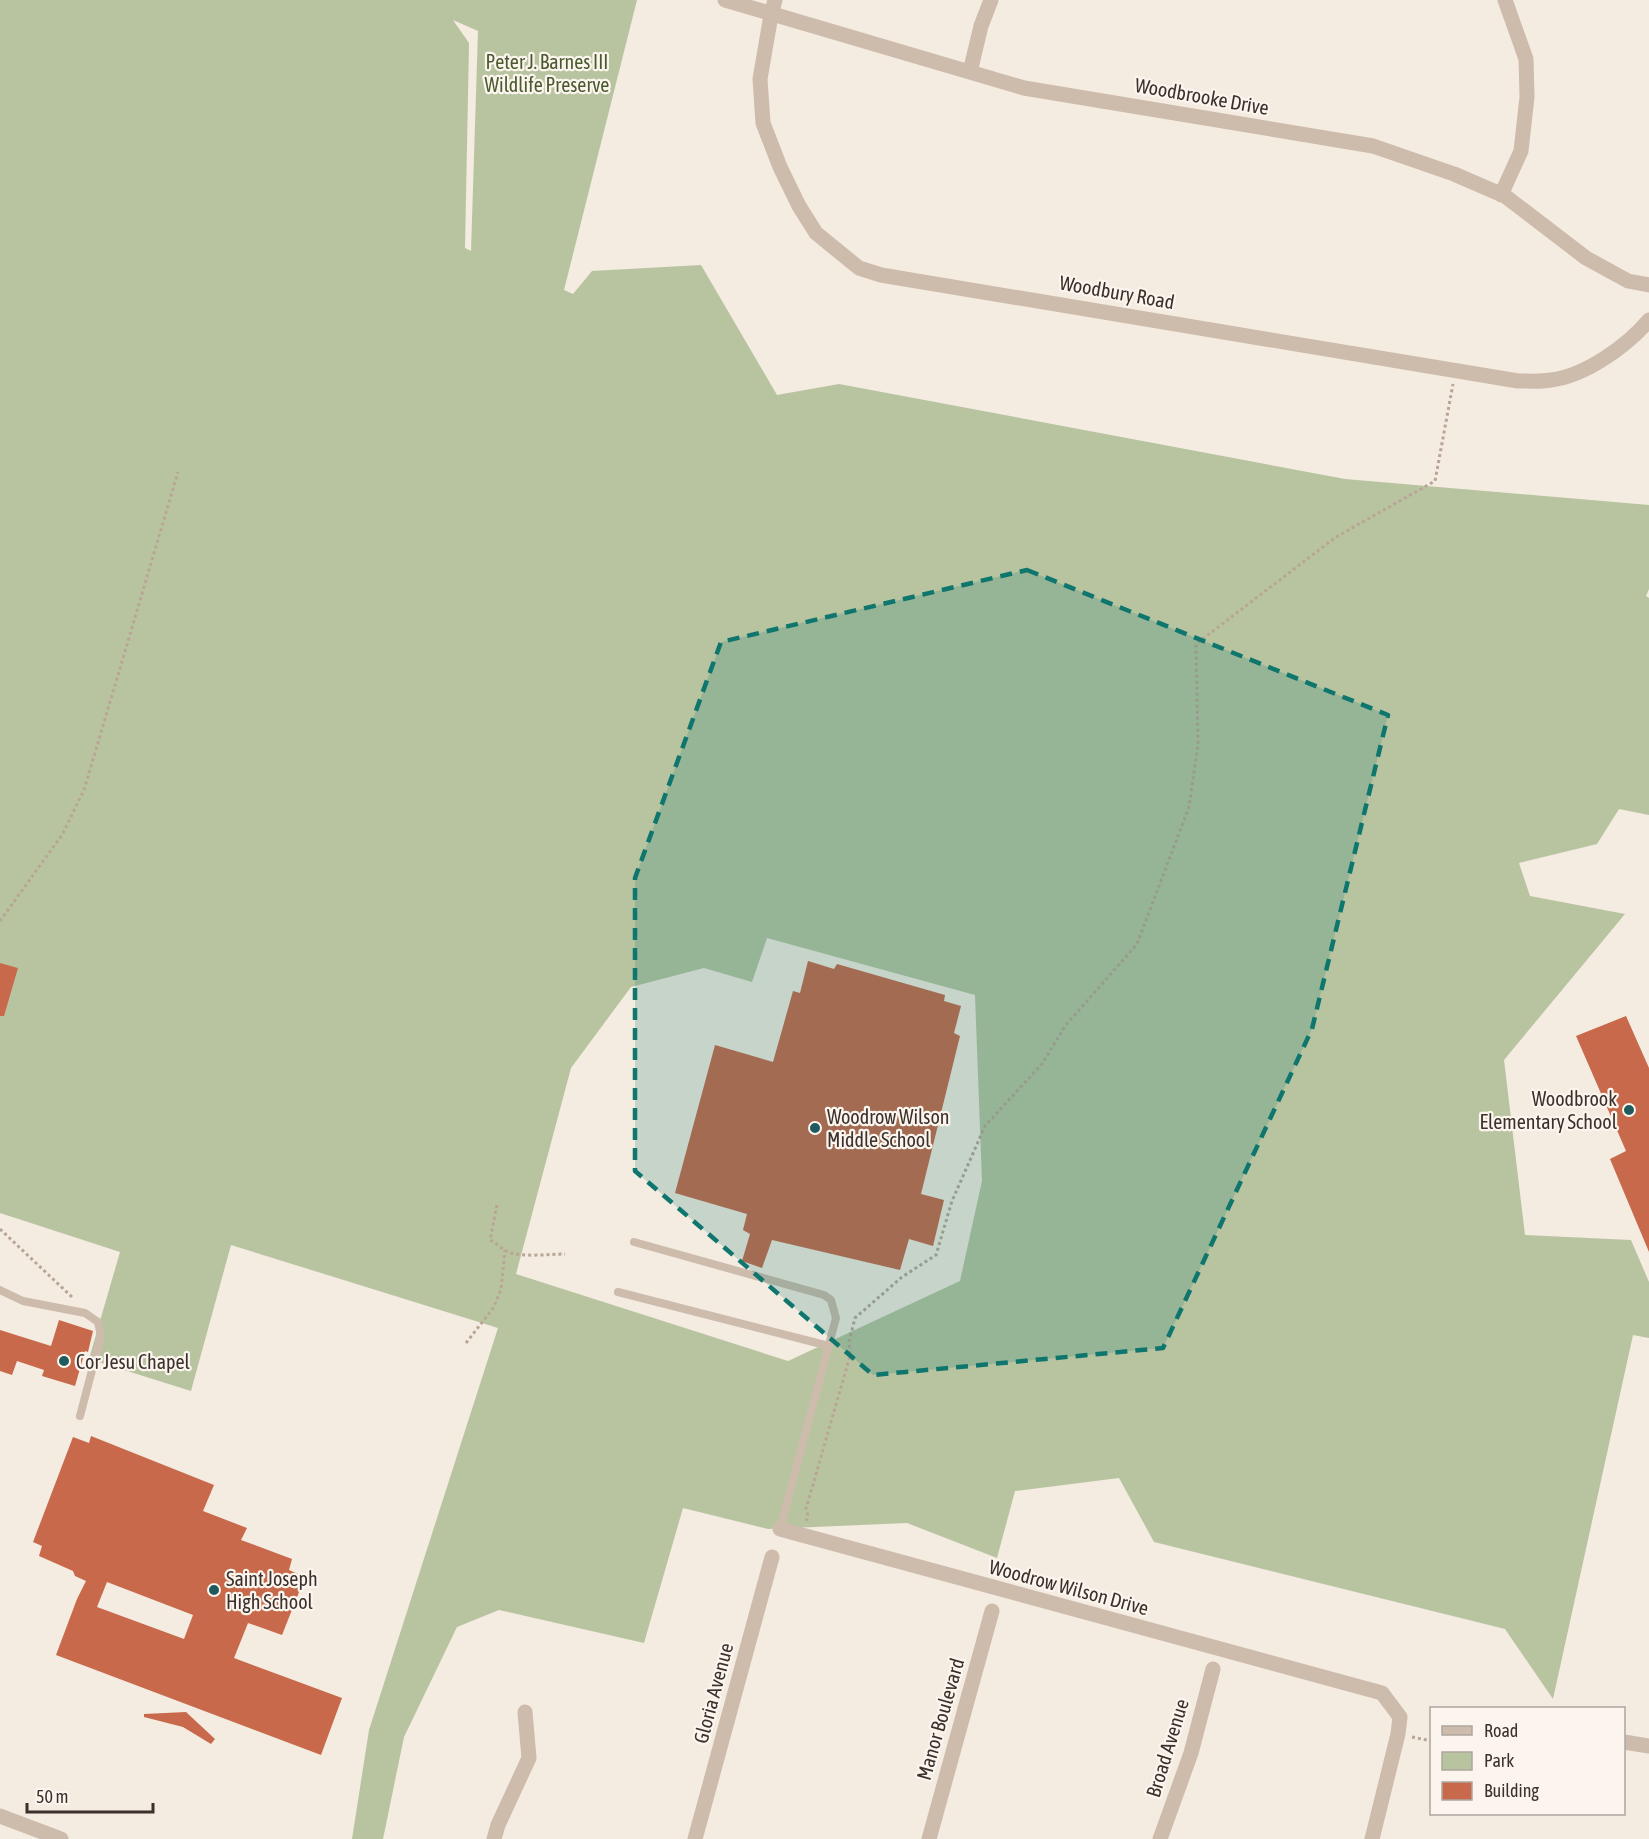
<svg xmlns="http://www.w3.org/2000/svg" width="1649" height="1839" font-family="'Asap Condensed',sans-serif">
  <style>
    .green { fill: #b8c4a0; fill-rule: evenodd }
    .building { fill: #c8694b; fill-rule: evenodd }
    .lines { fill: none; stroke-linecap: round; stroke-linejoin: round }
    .path { stroke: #b9a596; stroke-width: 3; stroke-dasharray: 3 3; stroke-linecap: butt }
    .service { stroke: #cdbbac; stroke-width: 8 }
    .minor { stroke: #cdbbac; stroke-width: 15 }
    .tertiary { stroke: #cdbbac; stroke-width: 15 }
    .marked { fill: #0f766e; fill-opacity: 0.2; stroke: #0f766e; stroke-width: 4.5; stroke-dasharray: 12 8; stroke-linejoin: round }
    .poi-dot { fill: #1f5a5e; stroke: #fbf5ee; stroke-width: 2 }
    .labels { text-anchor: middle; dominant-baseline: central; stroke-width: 4.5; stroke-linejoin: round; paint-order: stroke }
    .park-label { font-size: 20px; fill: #4a5a2e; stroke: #fbf5ee }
    .street-label { font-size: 20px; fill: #3b302b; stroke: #fbf5ee }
    .poi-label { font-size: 20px; fill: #3b302b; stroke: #fbf5ee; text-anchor: start }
  </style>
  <rect width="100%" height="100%" fill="#f4ebe1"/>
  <path class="green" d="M0,0H637L564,290L573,294L592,271L701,265L777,395L839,384L1345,479L1649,505V589L1646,596L1649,598V815L1619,809L1597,844L1519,863L1530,896L1625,914L1504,1060L1525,1235L1631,1240L1649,1282V1338L1633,1335L1553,1699L1505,1629L1154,1542L1119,1478L1015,1491L997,1558L907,1523L768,1529L683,1508L644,1643L499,1610L457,1627L404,1737L383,1839H352L369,1730L498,1328L231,1245L191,1391L89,1359L120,1252L0,1213ZM453,20L478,31L471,251L465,248L469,43ZM767,938L975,995L982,1181L960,1281L788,1361L516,1274L571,1068L631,987L704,968L752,982Z"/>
  <path class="building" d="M808,961L834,969L837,964L945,995L944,1001L961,1006L954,1033L960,1036L921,1194L944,1200L933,1246L909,1239L900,1270L772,1240L762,1268L742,1261L750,1234L743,1230L747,1214L675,1193L715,1045L773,1062L793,991L800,993Z
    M0,963L18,968L4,1016H0Z
    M1626,1016L1649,1068V1252L1610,1159L1626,1151L1576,1036Z
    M59,1320L93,1331L88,1352L85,1351L75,1386L42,1376L44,1370L17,1361L12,1375L0,1371V1330L51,1346Z
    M91,1436L214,1485L203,1511L247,1528L241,1540L292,1559L289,1570L305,1577L282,1635L248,1623L234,1658L342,1698L321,1755L56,1655L77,1599L86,1581L75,1576L73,1571L39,1556L42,1546L33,1542L73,1437L89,1443ZM107,1582L193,1615L184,1639L97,1607Z
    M186,1712L215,1739L211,1744L183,1727L144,1717V1714Z"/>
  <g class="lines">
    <path class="path" d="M0,921L62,835L84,790L178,472
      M497,1205L490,1240C496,1243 501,1248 506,1251C519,1258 550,1254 565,1254
      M0,1229L73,1298
      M466,1343L494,1307L501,1289L505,1250
      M806,1521L808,1516L806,1509L850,1356L849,1342L855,1318L902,1277L936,1255L952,1201L985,1126L1042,1064L1065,1026L1137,944L1189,807L1198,745L1196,644L1336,537L1435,481L1453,384
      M1412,1737L1432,1741"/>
    <path class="service" d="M634,1242L824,1295L831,1300L836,1318L780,1529
      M0,1290L23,1301L85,1313L98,1322L101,1336L80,1416
      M618,1292L829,1346"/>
    <path class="minor" d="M725,0L1024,88L1373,146L1454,174L1505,196L1586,258L1628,281L1649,285
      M775,0L771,15L760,79L763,123L780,167L799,206L816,233L859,268L881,275L1518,381C1528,381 1540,382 1551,380C1585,376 1627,346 1649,320
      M970,72L981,26L991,0
      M1501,195L1521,151L1527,97L1526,59L1505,0
      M780,1529L1382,1693L1400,1717L1398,1734L1372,1839
      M1624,1742L1649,1746
      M494,1839L498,1825L529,1758L525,1712
      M695,1839L772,1557
      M929,1839L992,1611
      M1160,1839L1191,1753L1213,1669"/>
    <path class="tertiary" d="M0,1816L61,1839"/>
  </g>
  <path class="marked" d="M1027,570L1388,715L1312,1029L1163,1348L873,1375L635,1171V878L721,642Z"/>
  <g class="poi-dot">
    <circle cx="1629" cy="1110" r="6"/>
    <circle cx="815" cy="1128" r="6"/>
    <circle cx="64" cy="1361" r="6"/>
    <circle cx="214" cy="1590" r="6"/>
  </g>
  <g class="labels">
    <g class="park-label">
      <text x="547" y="61">Peter J. Barnes III<tspan x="547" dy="23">Wildlife Preserve</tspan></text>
    </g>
    <g class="street-label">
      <text transform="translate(1202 96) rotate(10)">Woodbrooke Drive</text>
      <text transform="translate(1117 292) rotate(10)">Woodbury Road</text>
      <text transform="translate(1069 1587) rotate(15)">Woodrow Wilson Drive</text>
      <text transform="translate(713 1693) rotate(-75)">Gloria Avenue</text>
      <text transform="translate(940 1719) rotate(-74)">Manor Boulevard</text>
      <text transform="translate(1167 1748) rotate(-73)">Broad Avenue</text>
    </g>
    <g class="poi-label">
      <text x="1617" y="1098" text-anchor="end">Woodbrook<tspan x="1617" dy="23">Elementary School</tspan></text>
      <text x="827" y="1116">Woodrow Wilson<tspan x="827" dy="23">Middle School</tspan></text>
      <text x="76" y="1361">Cor Jesu Chapel</text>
      <text x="226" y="1578">Saint Joseph<tspan x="226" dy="23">High School</tspan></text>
    </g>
  </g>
  <rect x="1430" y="1707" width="195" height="108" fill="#fbf5ee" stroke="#aea6a0" stroke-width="1.5"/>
  <rect x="1442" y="1726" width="30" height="9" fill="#cdbbac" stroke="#aea6a0" stroke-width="1.5"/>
  <text x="1484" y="1737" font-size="18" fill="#3b302b">Road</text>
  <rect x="1442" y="1752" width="30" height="18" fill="#b8c4a0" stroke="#aea6a0" stroke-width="1.5"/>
  <text x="1484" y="1767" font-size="18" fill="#3b302b">Park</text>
  <rect x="1442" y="1782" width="30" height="18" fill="#c8694b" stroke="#aea6a0" stroke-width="1.5"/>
  <text x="1484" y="1797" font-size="18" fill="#3b302b">Building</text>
  <path d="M27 1803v9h126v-9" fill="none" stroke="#3b302b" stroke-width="3"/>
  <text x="36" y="1803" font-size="18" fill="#3b302b" stroke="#fbf5ee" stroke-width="4.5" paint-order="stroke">50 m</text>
</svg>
